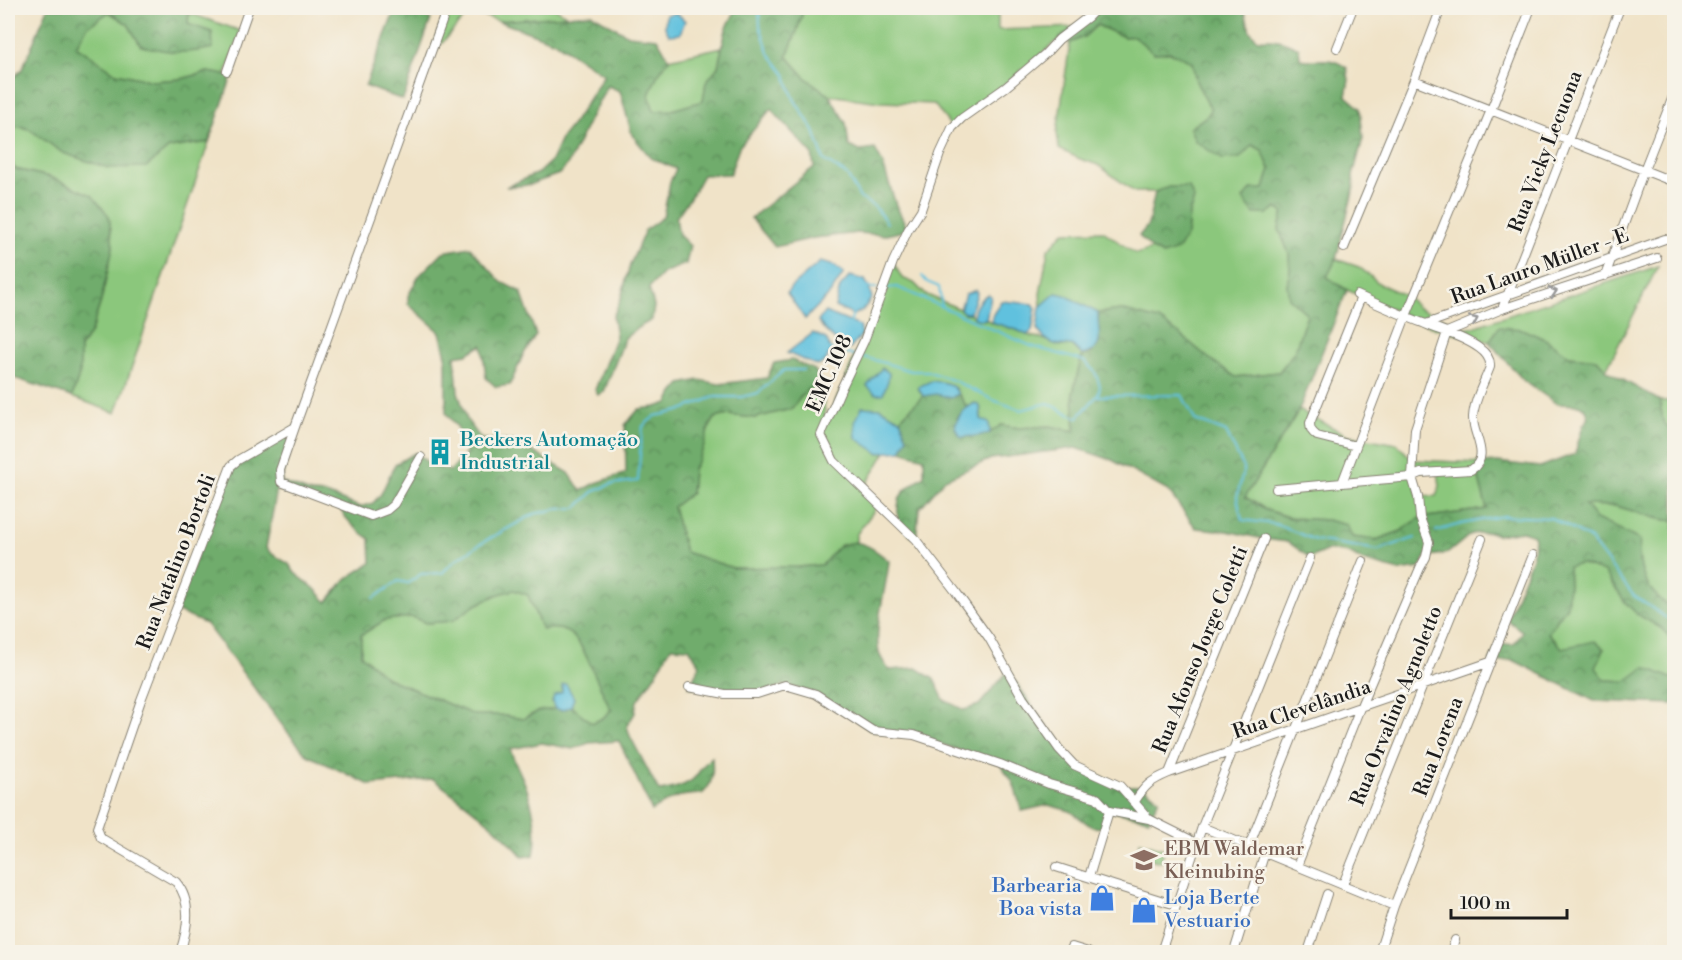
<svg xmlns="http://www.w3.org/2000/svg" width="1682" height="960" font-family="'Libre Bodoni',serif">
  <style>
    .grass { fill: #8bc77c; stroke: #54724c; stroke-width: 1.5; fill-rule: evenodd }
    .forest { fill: url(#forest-crowns); stroke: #466444; stroke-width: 1.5; fill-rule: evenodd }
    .water { fill: #60c1de; stroke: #3e6e7d; stroke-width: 1.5 }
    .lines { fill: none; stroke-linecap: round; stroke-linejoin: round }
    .stream { stroke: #60c1de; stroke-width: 2 }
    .minor-casing { stroke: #868072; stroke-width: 10 }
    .minor { stroke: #fff; stroke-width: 8 }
    .oneway { stroke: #999 }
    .labels { text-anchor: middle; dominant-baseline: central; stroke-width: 5; stroke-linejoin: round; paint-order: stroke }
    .street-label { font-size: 20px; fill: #1c1c1c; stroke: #f7f3e8 }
    .culture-label { font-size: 20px; fill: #0d838f; stroke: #f7f3e8; text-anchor: start }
    .education-label { font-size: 20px; fill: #785e54; stroke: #f7f3e8; text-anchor: start }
    .shop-label { font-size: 20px; fill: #366cbe; stroke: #f7f3e8; text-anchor: end }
  </style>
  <defs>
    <pattern id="forest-crowns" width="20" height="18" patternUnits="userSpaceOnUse" patternTransform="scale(1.5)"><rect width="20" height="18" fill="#70ac6c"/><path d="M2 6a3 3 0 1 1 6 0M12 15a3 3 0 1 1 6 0" fill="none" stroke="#5b8b58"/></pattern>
  </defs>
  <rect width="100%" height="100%" fill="#f7f3e8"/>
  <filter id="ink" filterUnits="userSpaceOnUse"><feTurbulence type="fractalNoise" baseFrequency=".0167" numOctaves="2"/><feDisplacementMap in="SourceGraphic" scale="12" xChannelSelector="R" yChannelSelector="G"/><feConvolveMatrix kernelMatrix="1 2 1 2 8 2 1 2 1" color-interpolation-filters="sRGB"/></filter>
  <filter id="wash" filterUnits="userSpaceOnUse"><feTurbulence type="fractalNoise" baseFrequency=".008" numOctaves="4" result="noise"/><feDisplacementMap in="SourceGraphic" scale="24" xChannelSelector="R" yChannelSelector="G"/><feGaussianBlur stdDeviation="1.35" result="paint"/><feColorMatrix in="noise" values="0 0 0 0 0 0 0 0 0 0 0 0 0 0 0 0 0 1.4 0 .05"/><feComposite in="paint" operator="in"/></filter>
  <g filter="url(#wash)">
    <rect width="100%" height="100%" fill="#f0e3c8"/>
    <path class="grass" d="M447,8H555L567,16L498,21L470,11L428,59Z
      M804,8H998V30L1074,27L952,128L934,104L880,102L829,95L806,78L787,56L797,31Z
      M109,12L128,24L141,46L188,24L189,13L241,31L227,71L224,75L208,72L181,79L153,81L116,73L76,46L87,27Z
      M1097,25L1124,37L1134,36L1154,53L1170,52L1192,62L1196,81L1211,110L1208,115L1190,128L1252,145L1262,150L1270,169L1264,189L1267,214L1276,208L1283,212L1279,229L1289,254L1290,270L1287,285L1307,314L1295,351L1279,372L1235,377L1207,357L1181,335L1121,310L1098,313L1084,306L1041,307L1040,294L1048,250L1064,232L1103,231L1136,254L1152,249L1163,255L1187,235L1189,214L1194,199L1169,187L1155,192H1135L1098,165L1080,159L1059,149L1057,133L1070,43L1085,36Z
      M722,47L718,67L706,82L703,101L672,110L653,111L649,95L657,76L669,59Z
      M16,126L29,129L63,153L146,167L169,148L209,142L116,413L72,397L80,372V347L91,332L101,301L113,247L109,216L50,177L15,169C3,151 7,145 16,126Z
      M1336,259L1359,267L1380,284L1407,296L1418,308L1467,329L1658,266L1606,370L1597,359L1569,356L1545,339L1499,328L1489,342L1435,328L1347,290L1327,277Z
      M893,262L902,278L914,283L925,294L960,309L964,313H970C974,318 979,321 986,319L991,322L1017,330L1027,335L1043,339L1061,346L1072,345L1082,355L1073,393L1075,431L1050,426L1019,428L1001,425L990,433L989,423L981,420V409L975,403L967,407L955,388H918L923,396L900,419L880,408L878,453L886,452L863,490L878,505L856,535V542L841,545L822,565L798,567L733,568L685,552L673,507L691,493L693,470L703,449L708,430L715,418L728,415L755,418L791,409L807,390L821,383L826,421L842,387Z
      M1660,401H1674V433L1663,422Z
      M1299,410L1347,435L1397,444L1413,460L1481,463L1479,479L1487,509L1420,518L1401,531L1376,540L1352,537L1327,520L1291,518L1267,510L1245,497ZM1429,469L1438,472L1440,486L1436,496L1418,497L1412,471Z
      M1585,505L1616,506L1660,519L1674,521V609C1647,594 1636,571 1639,540L1596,519Z
      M1582,564L1604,572L1625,602L1637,614L1661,628L1674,641V679L1671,678L1626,681L1605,680L1595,668L1604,649L1595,642L1562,648L1548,633L1567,606L1569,584L1568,566Z
      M514,589L528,595L542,630C574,622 582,647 593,671C599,684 605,697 611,710L603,718L592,723L571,706L574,698L562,692L552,702L555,709L539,711L523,719L499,715H474L387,678L361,655V635L385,620L412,617L426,623L452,621L474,606L496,595Z
      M1140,842L1164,849L1161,862L1136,855Z"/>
    <path class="forest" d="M48,8H189L188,24L212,32L213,48C183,55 171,52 141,46L128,24L109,12L87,27L76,46L116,73L153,81L181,79L208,72L232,76L209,142L169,148L146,167L108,168L63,153L29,129L16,126L8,145V83L22,69Z
      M396,8L431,19L403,100L365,86Z
      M737,8H804L797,31L787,56L806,78L829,95L846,123L849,146L860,151L875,149L883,164L896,205L908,230L886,235L858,233L814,238L775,247L751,218L814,167L812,154L771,109L739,147L730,174L703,175L693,193L676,218L679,235L690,246L686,264L663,273L649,288L654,306L652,320L639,327L625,338L604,392L598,395L595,390L616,336L613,317L621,298L630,265L645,230L663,217L670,182L676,169L651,158L632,135L620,91L608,86L593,112L568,164L559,174L529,185L506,187L538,173L551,161L562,137L574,122L604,75L555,42L498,21L592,14L628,35L657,38L669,59L657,76L649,95L654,111L672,110L703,101L706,82L718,67L726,29Z
      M1097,8H1244L1250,31L1258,40C1274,37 1284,41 1299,48L1300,59C1321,63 1327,54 1347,68L1349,80L1346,96L1360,108L1363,138L1353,176L1354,188L1336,259L1327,277L1347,290L1299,410L1245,497L1267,510L1290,518L1327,520L1347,525L1352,537L1376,540L1401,531L1420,518L1487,509L1479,479L1481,463L1498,462L1540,467L1575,454L1583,425L1589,418L1586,409L1579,405L1557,404L1524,381L1489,342L1499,327L1522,329L1545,339L1569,356L1597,359L1606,370L1660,401L1663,422L1674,433V521L1660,519L1616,506L1585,505L1596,519L1640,540C1636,571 1647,594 1674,609V641L1661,628L1637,614L1625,602L1604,572L1582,564L1568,567L1569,584L1567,606L1548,633L1562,648L1595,641L1604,649L1596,668L1605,680L1626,681L1645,667L1671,678L1674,679V704L1594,701L1513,660L1490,662L1497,645L1514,644L1523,632L1507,620L1533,555L1534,535L1522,531L1497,535L1490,532L1471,534L1448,553L1426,557L1420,568L1399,571L1363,561L1349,553L1328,550L1310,558L1288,542L1264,539L1227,531L1196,528L1168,491L1112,460L1076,448L991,459L945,479L919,509L916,540L898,523C896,494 901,492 924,476V458L901,451L907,438L900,419L923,396L936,393L951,398L958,394L967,407L957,418L990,433L1001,425L1019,428L1050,426L1075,431L1073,393L1082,355L1092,353L1100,333L1098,323V313L1121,310L1159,320L1181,335L1207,357L1236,377L1279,372L1295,351L1307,314L1289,298L1287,285L1290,270L1289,254L1279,229L1283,212L1276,208L1267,214H1254L1243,199L1252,189H1264L1270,169L1262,150L1252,145L1240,158L1222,159L1195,141L1190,128L1208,115L1211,110L1196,81L1192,62L1170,52L1154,53L1134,36L1124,37L1097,25L1085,36L1070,43L1059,39Z
      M8,157L15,169L50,177L92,195L109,216L113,247L101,301L91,332L80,347V372L72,397L8,376Z
      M1169,187H1189L1194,199L1189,214L1187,234L1178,250L1163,255L1152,249L1139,236L1148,225L1155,192Z
      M470,247L501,282L521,292L536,335L523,355L510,385L496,387L486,378L482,345L467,354L455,356L458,392L467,420L481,439L515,441L569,473L581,491L596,483L626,473L625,425L639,409L656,407L668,403L673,393L681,384L699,380L719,384L767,378L774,363L792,360L815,370L821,383L807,390L791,409L755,418L728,415L715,418L708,430L703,449L693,470L691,493L673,507L685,552L733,568L798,567L822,565C828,559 835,548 842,545C860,537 876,550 889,561C887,587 873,628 879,653C881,659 885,664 889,670L916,668L934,679L944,700L964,710L979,705L1008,671L1074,765L1120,786H1136L1143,787L1159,799L1149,819L1109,811L1104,828L1092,827L1070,811L1048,805L1022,811L1013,782L1000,764L914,735L873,731L816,694L785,685L757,694L689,687L700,665L689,648L671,647L658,671L637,701L635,713L627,726L630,736L659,791C671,789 688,786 696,776C701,769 704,763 712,757C713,772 714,784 702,794C677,795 673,797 652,811L619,741L589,743L573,749L542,743L510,749C514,761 520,772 525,784C533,805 539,833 534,855L523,857C497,826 465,803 433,779L370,785L307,755L285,729L206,624L176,611L231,466L295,427L281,482L311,493L326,494L360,507L373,503L381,494L395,464L415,453L433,466L450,471L466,454L460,438L458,428L446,413V356L440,332L408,304V296L419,276L443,252ZM277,489L340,509C347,522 358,531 370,539L371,563L346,579L327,602L314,588L295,573L289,564L272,554L266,548ZM514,590L528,595L542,630C574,622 583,648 593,671C599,684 605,697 611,710L603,718L592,723L571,706L563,710L555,709L539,711L523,719L499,715H474L387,678L361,655V635L385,620L412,617L426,623L452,621L474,606L496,595Z"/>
    <path class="water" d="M677,13L685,21L680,34L669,35L665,27L666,15Z
      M820,262L835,266L844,273L830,294L805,319L787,293L791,287Z
      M850,276L865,280L869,288L872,298L862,311L853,315L835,307L840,287Z
      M976,290L977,294L970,313H964L960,309L965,294Z
      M1056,293L1065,295L1098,313C1097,333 1108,349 1082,355L1072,345C1056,347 1046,343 1037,329L1040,307Z
      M988,294L991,296L986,319L981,320L974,318C972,308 980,299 988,294Z
      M1001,301L1033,304L1036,308L1032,331L1027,335L1017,330L991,322L992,316Z
      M825,312L860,326L862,334L850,349C836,342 826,334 818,321Z
      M813,333L826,339L831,349L826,361L818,366L787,353Z
      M882,368L889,373L888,381L883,394H876L867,386Z
      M931,381C943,382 953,382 958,394L951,398L936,394L923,396L918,387Z
      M975,403L980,406L981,419L989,423L990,433L977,436L961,437L955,428C958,414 964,409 975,403Z
      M862,407L880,408L900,419L907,438L901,451L878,453L856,438L855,422Z
      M566,684L574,698L571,706L563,710L555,709L552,702L554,696L562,692V685Z"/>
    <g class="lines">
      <path class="stream" d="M759,8L760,26L769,53L785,74L794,99L814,131L824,160L847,175L860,198L875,207L887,223
        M922,276L927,282L939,287L942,307
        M868,288H880
        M886,288L897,287L1031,346L1084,361L1095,372L1100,386L1098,395
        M850,324L853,313
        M830,349L853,355
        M859,356L885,363L911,371H927L955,381L993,400L1021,410L1048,403L1077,418L1097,396L1182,395L1195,420L1226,432L1244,468L1237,497L1242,520L1275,524L1315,540L1378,550L1415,538
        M1436,531L1461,524L1503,516L1551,518L1589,538L1634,596L1674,623
        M374,598L398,581L408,583L421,574L442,573L457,559L485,541L534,514L557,509L576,508L593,492L611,484L638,481L641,442L643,426L655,416L679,411L714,397H741L758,393L784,370H803"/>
    </g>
  </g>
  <g filter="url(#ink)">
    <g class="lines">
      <g class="minor-casing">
        <path id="minor" d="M1097,8L1088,17L1059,39L1045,54L1006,87L962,118L952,128L940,154L921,210L908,230L893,262L864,341L842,387L821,435L834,461L916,540L956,592L989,638L1023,698L1059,749L1074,765L1120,786L1149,819
          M1337,48L1353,8
          M227,71L249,8
          M1414,80L1674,182
          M1344,248L1414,80L1441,8
          M1605,276L1644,170L1674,94
          M1357,295C1379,305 1401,315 1423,323C1441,331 1463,336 1479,348C1486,353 1491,359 1490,367C1484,383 1474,400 1473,417C1472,435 1492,456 1471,470L1421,473L1412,477L1342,483L1406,316L1491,110L1531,8
          M1502,309L1620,8
          M1426,324L1665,239
          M295,427L280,470L281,482L371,516L387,510L394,504L421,457
          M1356,446L1317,436C1312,432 1310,430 1310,423L1361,297
          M1276,489L1342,483
          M689,687L725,694H757L785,685L816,694L873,731L914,735L1000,764L1049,784L1097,798L1109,811L1149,819L1189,839L1195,847
          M1169,773L1264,539
          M1134,803C1145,785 1150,781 1169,773L1490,662
          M1202,827L1394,906
          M1249,846L1363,561
          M1297,866L1360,708L1420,568L1426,557L1429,542L1420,518L1418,497L1412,477L1415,429L1447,332L1502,309L1657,258
          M1056,867L1176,905
          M1089,877L1109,811
          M1343,884L1482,539
          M1072,947L1088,952
          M180,952C188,929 193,902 176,882L101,838L97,828L141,700L231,466L238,460L295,427L447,8
          M1161,952L1202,827L1310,558
          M1234,952L1265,852
          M1308,952L1327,894
          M1379,952L1394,906L1533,555
          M1451,952L1455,940"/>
      </g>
      <use href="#minor" class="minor"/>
    </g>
    <defs><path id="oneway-chevron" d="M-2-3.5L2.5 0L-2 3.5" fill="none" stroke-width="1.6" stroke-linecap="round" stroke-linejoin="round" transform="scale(1.5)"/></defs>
    <g class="oneway">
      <use href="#oneway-chevron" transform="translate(1553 292) rotate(-18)"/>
      <use href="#oneway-chevron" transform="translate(1474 320) rotate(-23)"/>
    </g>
  </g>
  <defs>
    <g id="building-bare" transform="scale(2.07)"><path d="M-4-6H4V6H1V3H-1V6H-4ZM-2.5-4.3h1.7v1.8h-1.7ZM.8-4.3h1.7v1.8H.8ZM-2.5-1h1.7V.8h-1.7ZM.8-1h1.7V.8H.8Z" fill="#0f9aa8" stroke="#f7f3e8" stroke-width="2.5" paint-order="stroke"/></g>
    <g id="school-bare" transform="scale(2.07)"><path d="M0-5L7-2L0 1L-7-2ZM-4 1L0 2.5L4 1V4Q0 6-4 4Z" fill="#8d6e63" stroke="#f7f3e8" stroke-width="2.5" paint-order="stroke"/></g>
    <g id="shop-bare" transform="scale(2.07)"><path d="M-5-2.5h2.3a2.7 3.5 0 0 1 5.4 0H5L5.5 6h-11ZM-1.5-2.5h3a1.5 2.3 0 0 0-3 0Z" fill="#3f7fe0" stroke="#f7f3e8" stroke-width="2.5" paint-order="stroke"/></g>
  </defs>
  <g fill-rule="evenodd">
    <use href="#building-bare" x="440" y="452"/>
    <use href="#school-bare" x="1144" y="860"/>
    <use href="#shop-bare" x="1102" y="898"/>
    <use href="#shop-bare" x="1144" y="910"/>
  </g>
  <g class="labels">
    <g class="street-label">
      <text transform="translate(1546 152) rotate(-69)">Rua Vicky Lecuona</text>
      <text transform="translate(1540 267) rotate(-20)">Rua Lauro Müller - E</text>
      <text transform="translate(830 374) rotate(-66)">EMC 108</text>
      <text transform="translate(177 562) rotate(-69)">Rua Natalino Bortoli</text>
      <text transform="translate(1201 650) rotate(-68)">Rua Afonso Jorge Coletti</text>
      <text transform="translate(1397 706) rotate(-68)">Rua Orvalino Agnoletto</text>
      <text transform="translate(1302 710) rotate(-19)">Rua Clevelândia</text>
      <text transform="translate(1439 747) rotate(-69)">Rua Lorena</text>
    </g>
    <g class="culture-label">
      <text x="460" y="440">Beckers Automação<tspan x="460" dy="23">Industrial</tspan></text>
    </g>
    <g class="education-label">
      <text x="1164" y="849">EBM Waldemar<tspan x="1164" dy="23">Kleinubing</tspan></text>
    </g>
    <g class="shop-label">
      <text x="1082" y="886">Barbearia<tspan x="1082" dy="23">Boa vista</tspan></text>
      <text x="1164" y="898" text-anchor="start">Loja Berte<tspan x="1164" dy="23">Vestuario</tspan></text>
    </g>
  </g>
  <rect width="1682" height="960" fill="none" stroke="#f7f3e8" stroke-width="30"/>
  <path d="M1451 909v9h116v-9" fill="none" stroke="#1c1c1c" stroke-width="3"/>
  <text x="1460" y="909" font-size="18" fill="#1c1c1c" stroke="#f7f3e8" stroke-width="4.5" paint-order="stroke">100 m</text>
</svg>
